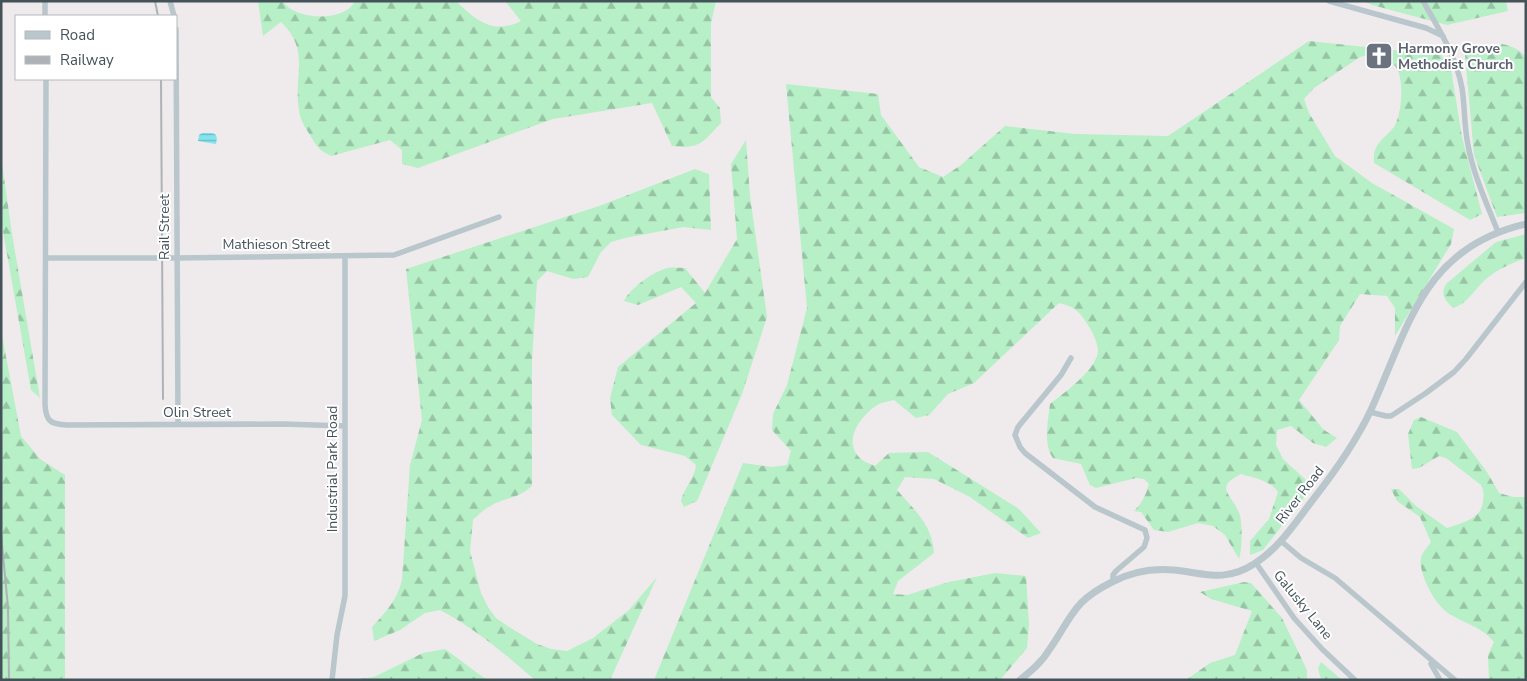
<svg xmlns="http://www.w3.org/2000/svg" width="1527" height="681" font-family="'Nunito Sans',sans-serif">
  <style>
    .forest { fill: url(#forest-firs) }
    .water { fill: url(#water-rules) }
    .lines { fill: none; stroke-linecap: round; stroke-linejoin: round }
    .minor { stroke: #b9c6cc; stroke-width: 5.5 }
    .tertiary { stroke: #b9c6cc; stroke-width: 7 }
    .rail { stroke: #aeb2b7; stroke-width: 2 }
    .labels { text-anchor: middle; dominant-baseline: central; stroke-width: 4; stroke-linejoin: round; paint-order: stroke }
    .worship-label { font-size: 14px; font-weight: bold; fill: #5b616d; stroke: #fff; text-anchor: start }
    .street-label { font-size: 14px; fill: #445259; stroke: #fff }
  </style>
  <defs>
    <pattern id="forest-firs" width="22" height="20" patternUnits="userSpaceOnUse" patternTransform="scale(1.25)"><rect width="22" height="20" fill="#b7efc6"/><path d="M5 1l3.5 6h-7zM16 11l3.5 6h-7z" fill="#96c4a4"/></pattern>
    <pattern id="water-rules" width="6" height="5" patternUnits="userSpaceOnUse" patternTransform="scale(1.25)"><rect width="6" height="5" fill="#83e4ee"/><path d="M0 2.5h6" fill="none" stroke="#6dbbc4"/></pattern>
  </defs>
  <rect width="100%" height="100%" fill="#efebec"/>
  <path class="forest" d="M258,1H283C293,20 345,23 355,1H456C476,21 494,35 521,21L505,1H716L711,23V97L720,108L721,123C702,143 700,149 672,146L652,103L553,119L418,168L402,164V150L390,140L331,156C319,150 317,147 310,135C305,127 300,120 299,110C293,77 311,50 281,22L263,36Z
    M1363,1H1506L1508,11L1447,25L1372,5Z
    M1309,41L1441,55L1451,69L1462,137L1482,214L1470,220L1374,163C1372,144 1384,139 1394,127C1402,115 1405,77 1395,66C1389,59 1375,57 1367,55L1360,57L1314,88L1304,99L1309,113L1335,156L1372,183L1454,229L1451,244L1395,336V308L1387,296L1360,294L1340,326L1339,340L1299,400L1324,430L1337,438L1326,447L1313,443L1291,426L1277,430L1276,445L1283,459L1305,479L1310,490L1263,550L1250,555V541L1269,519L1278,492C1270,480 1254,478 1241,474C1213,488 1232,494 1239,513C1243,521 1242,551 1239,559L1225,535L1213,526L1198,523L1168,532L1154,530L1141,512L1134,511C1142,503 1146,495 1149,484L1144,479L1136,478L1096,488L1090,485L1081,464L1053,458C1043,444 1048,421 1050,404C1064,393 1098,369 1098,350C1097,341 1093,333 1088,325C1080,312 1074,306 1059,303L974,383L948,394L929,415L916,418L894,400C889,401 883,402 879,404C861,414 841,442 861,459C864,462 871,464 875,466L889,453L928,452L1019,509L1041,533L1028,538L970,497L934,479L905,477L897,490C915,511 932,524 934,553L898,581L893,594L907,595L949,582L995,573L1026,576L1029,624L1027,648L1000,680H654L743,463L772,467L787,465L791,451L772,430L773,414L787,385L807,308L786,84L878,94L881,115L919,167L943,177L961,165L1005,126L1075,134L1168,136Z
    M1502,44C1511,46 1521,49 1526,58V213L1497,217L1474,155L1465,54Z
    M746,140L750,196L767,317L742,394L697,501L684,507L681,501C684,488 695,478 696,465L685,456L641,445L612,415L610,398L618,367L696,303L681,287L638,305L624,301C630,288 654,271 668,268C673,267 679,268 685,268L705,293L737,239L731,164Z
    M1,156L12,234L40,398L31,390L1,220Z
    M695,169L709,174L711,230L683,227L625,238L611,242L601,252L588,277L573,279L547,271L537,281L532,360V486C518,498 512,496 496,503C487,507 480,513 473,520L470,551L481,593L488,607L496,618L509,627L537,644L551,649L567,651L593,638L629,610L657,577L610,680H535C505,654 476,629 440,610L425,613L400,630L374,641L372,627C386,612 397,600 402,580L410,465L422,420L406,269L602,205Z
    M1526,234V258C1511,263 1496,270 1485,280C1475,289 1466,305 1453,308C1445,300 1440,295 1446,284L1496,242Z
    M1,330L21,436L40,459L65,475V680H1Z
    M1421,417L1457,432L1487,472L1499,493L1513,497H1526V680H1489L1488,655L1494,642C1481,626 1465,624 1448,613C1435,605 1418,573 1421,558C1422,552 1428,547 1431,542L1420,517L1397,501L1391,489H1399L1416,506L1447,528C1462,523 1482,519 1483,501C1484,494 1484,491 1481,485L1446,458L1439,456L1419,468L1412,469L1408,434L1414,420Z
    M1244,582L1251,583L1282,618L1307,670V680H1186L1210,663L1235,655L1252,611L1211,599L1200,592Z
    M445,649L487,680H352L374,677L423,653Z
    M1321,662L1342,680H1321L1318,668Z"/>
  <path class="water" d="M202,133C213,133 219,131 216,144L198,141L199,135Z"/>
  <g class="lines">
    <path class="minor" d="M45,1V16
      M170,1L174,16
      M1329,1L1426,28L1443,36
      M1423,1C1439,29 1456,56 1462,88C1465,107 1464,126 1468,145C1473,174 1487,204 1498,232
      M176,29L178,424
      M46,79L45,405C46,422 51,424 67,425L283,424L345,426
      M47,258H176L394,255L499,217
      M1071,358L1061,375L1018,427L1015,435L1020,447L1025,453L1095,507L1145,530L1147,538L1144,547L1116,571L1113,575V581
      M1370,412L1386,416H1391L1426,393L1454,372L1466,359L1526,282
      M1281,541L1301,558L1335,578L1455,680
      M1256,563L1294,618L1322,649L1355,680
      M1431,664L1440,680
      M332,680L337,635L345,596V256"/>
    <path class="tertiary" d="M1020,680C1031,671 1042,662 1049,650C1060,635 1068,617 1081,603C1090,594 1100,588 1112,582C1131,572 1153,568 1174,570C1205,573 1224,583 1254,564C1280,548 1297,520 1315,497C1336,470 1355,443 1370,412C1409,327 1422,248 1526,224"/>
    <path class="rail" d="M155,1L158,16
      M161,79L163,399
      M1,534L8,607L9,680"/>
  </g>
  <defs>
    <g id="church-square" transform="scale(1.4375)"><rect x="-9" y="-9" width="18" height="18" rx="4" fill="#6b7280" stroke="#fff"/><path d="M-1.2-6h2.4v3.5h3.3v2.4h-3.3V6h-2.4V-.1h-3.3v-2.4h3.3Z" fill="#fff"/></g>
  </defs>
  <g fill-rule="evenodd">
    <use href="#church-square" x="1379" y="56"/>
  </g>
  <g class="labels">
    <g class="worship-label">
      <text x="1398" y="48">Harmony Grove<tspan x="1398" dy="16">Methodist Church</tspan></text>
    </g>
    <g class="street-label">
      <text transform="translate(164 227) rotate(-90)">Rail Street</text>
      <text x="276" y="244">Mathieson Street</text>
      <text x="197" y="412">Olin Street</text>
      <text transform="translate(332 469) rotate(-90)">Industrial Park Road</text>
      <text transform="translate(1300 495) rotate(-52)">River Road</text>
      <text transform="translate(1303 605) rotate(51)">Galusky Lane</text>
    </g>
  </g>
  <rect width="1527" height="681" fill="none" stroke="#445259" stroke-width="5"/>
  <rect x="15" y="15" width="162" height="65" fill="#ffffff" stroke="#b4babd"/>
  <rect x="25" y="31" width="25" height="8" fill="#b9c6cc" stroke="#b4babd"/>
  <text x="60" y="40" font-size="15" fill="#445259">Road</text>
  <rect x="25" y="56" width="25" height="8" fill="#aeb2b7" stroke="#b4babd"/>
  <text x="60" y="65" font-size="15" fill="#445259">Railway</text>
</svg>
